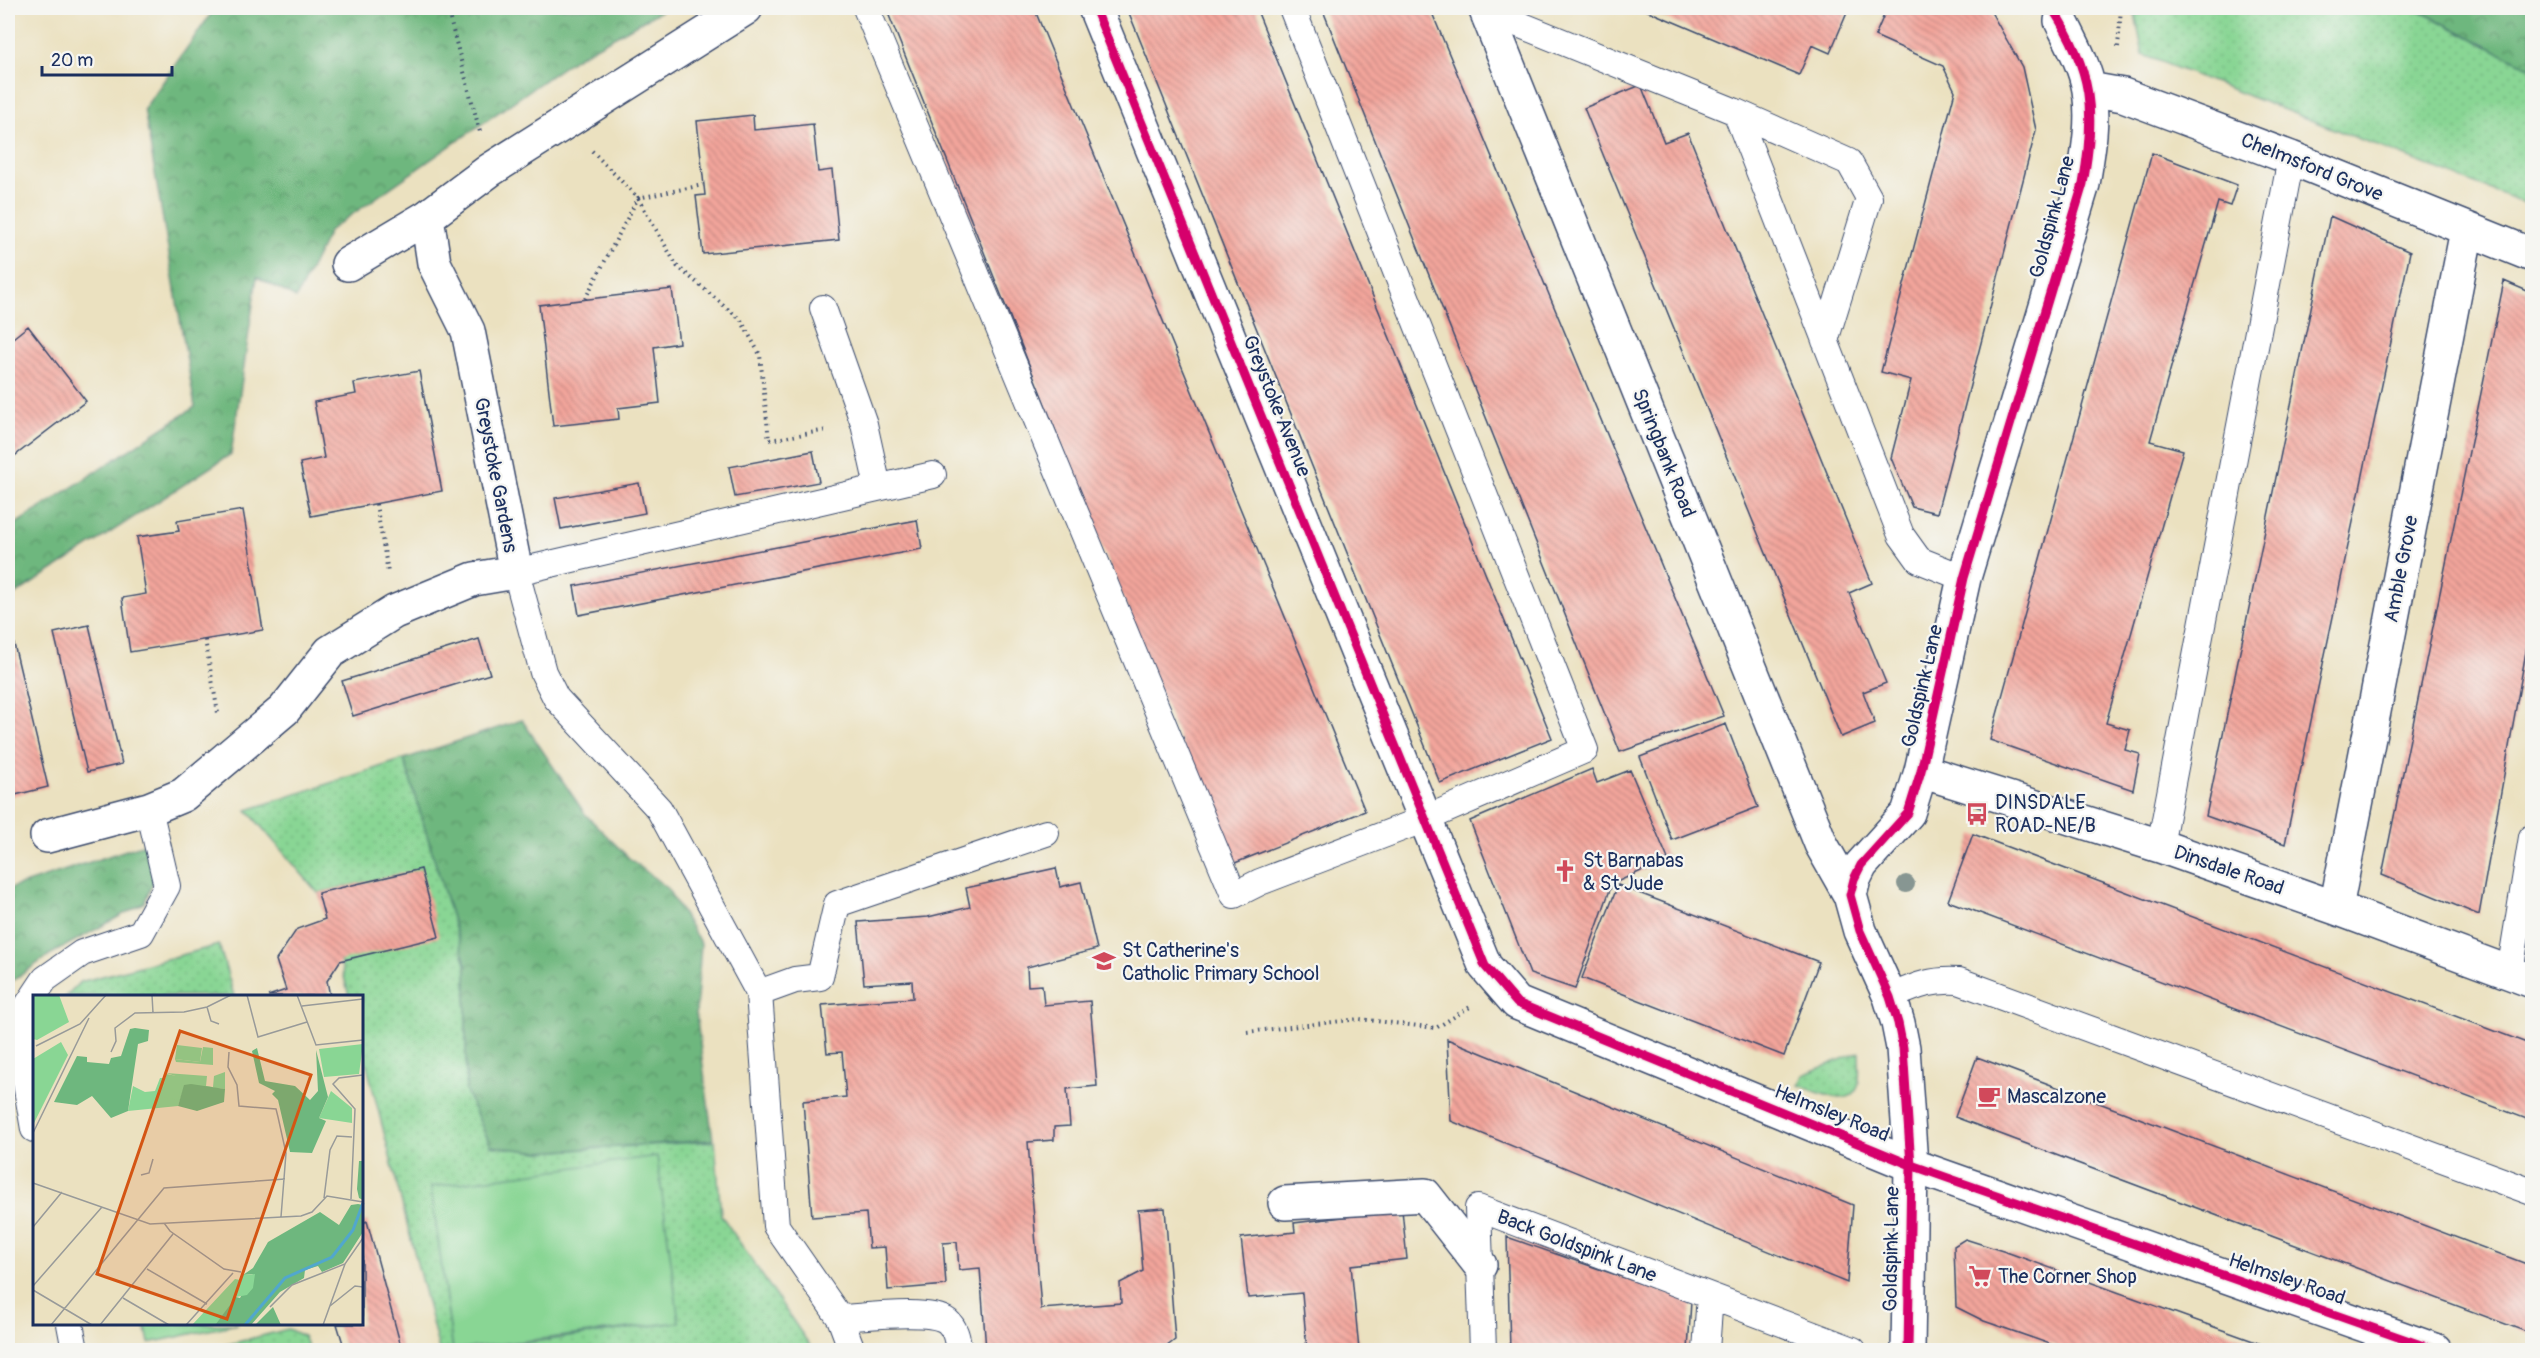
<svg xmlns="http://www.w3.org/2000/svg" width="2540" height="1358" font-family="Pangolin,sans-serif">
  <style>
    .grass { fill: url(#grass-dots); stroke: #528279; stroke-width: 1.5 }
    .forest { fill: url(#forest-crowns); stroke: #44736e; stroke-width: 1.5 }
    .park { fill: #89d694; stroke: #528279; stroke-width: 1.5 }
    .building { fill: url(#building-back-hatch) }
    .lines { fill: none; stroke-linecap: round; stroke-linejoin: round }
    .lane-casing { stroke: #3a4a6d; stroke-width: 28 }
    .street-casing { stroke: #3a4a6d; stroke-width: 36 }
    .path { stroke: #3a4a6d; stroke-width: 4; stroke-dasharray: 1.5 4.5; stroke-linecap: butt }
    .lane { stroke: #fff; stroke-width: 26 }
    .street { stroke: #fff; stroke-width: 33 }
    .cycleway-casing { stroke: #f6f6f2; stroke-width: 13 }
    .cycleway { stroke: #d6006c; stroke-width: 9 }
    .tree { fill: #879692 }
    .labels { text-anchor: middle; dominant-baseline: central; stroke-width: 4.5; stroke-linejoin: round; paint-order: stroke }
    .street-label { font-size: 20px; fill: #1b2f5e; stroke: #f6f6f2 }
    .poi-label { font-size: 20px; fill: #1b2f5e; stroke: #f6f6f2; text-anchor: start }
    .inset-river { fill: none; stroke: #51a7cd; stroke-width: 3 }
    .inset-road { fill: none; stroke: #989a99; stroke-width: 1.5 }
    .view { fill: #d45514; fill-opacity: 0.15; stroke: #d45514; stroke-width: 3 }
    .inset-edge { fill: none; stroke: #1b2f5e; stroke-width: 3 }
  </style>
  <defs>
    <pattern id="grass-dots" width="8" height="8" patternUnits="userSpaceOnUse" patternTransform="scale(1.5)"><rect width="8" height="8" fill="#89d694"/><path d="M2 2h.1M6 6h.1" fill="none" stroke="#76b882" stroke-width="1.8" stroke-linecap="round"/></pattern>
    <pattern id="forest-crowns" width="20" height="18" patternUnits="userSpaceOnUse" patternTransform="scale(1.5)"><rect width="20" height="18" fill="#6eb77e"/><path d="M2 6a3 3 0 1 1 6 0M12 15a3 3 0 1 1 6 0" fill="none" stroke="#5a956a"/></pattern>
    <pattern id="building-back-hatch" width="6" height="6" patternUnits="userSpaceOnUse" patternTransform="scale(1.5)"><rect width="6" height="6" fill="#f3a59b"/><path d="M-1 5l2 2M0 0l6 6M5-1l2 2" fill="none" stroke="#c48782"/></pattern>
  </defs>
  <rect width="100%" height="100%" fill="#f6f6f2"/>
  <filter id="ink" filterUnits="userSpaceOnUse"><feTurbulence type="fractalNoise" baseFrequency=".0167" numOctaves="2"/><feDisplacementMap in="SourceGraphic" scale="12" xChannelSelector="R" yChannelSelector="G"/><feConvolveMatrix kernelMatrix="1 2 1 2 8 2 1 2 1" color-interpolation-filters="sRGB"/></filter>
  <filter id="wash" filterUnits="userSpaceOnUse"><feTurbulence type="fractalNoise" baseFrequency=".008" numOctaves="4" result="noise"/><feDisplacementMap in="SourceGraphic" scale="24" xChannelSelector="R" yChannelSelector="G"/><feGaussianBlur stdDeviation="1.35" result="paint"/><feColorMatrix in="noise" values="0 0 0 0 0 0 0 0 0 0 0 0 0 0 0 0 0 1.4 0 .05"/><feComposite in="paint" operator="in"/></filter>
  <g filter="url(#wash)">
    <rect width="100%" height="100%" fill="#ebe1c0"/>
    <path class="grass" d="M2134,8H2414L2524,65L2532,67V206L2143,55Z
      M404,759L466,964V1091L491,1146L540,1152L715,1141L721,1215L813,1350H487V1348L679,1322L431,1187L453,1350H439L362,1046V996H349L340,961L420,870L318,893L247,810Z
      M219,945L234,996H66L80,982Z
      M1859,1052C1859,1061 1860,1072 1859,1081C1855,1113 1816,1091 1799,1085L1803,1075Z
      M288,1329L303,1336L309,1350H207Z"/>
    <path class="forest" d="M215,8H666L576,58L330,230L296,298L257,277L231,454L8,599V529L195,407L144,109Z
      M2414,8H2532V67L2524,65Z
      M522,720L585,814L629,858L667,888L701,944L696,1013L713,1140L540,1152L491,1146L466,1091V964L404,759Z
      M151,842L162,861L144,903L51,954L8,984V889Z"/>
    <path class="park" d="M657,1156L679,1322L453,1350L431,1187Z
      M145,1324H237L149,1343Z"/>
    <g id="blocks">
      <path class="building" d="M886,8H1034L1365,811L1230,865Z
        M1127,8H1256L1552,738L1440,783Z
        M1322,8H1430L1724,716L1620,752Z
        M1641,8H1849L1830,53L1812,45L1799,75Z
        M1887,8H1980L1991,12L2022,67L2036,130L1937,513L1912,507L1891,458L1911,380L1881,372L1955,91L1943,66L1875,36Z
        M1641,85L1664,142L1688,133L1872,583L1849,593L1886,683L1863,692L1875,723L1841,737L1584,108Z
        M753,115L754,130L813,124L818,172L832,170L839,240L703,254L696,196L705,195L697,121Z
        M2152,153L2237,185L2230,206L2218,202L2150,441L2183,450L2106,723L2130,730L2125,750L2140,754L2133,790L1990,740Z
        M2330,216L2410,252L2285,844L2206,816Z
        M2504,281L2532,293V618L2479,915L2382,875Z
        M672,289L679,343L654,347L660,403L618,408L619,419L553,426L539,305Z
        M28,326L86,401L8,461V342Z
        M419,371L442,491L311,516L300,463L324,458L314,402L356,394L354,383Z
        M813,451L819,482L735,497L729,467Z
        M639,483L645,513L561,529L555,498Z
        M243,510L263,630L130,652L122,598L146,594L137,537L179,531L177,521Z
        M917,520L922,549L579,615L574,586Z
        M89,625L122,764L87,772L54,633Z
        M479,639L490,674L353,716L342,681Z
        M14,644L48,787L11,796L8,779V645Z
        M1726,724L1758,807L1672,840L1640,757Z
        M1592,769L1597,783L1630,770L1668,859L1612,884L1575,989L1530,974L1470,821Z
        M1973,834L2532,1045V1121L1948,901Z
        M1056,868L1060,887L1081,882L1097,949L1027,967L1028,986L1042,985L1044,1005L1090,1001L1097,1086L1067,1089L1070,1126L1054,1127V1140L1028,1142L1041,1309L1121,1303L1120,1283L1143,1271L1138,1210L1165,1208L1175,1340L1162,1350H986L980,1268L959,1270L957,1242L943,1243L946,1285L888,1290L885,1247L869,1248L866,1213L812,1217L803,1101L846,1097L842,1052L827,1053L822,1005L913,998L912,981L864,984L858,922L928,917L970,907L966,888Z
        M421,869L439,937L340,961L327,981L330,996H268L286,990L276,960L297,929L325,919L318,893Z
        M1618,885L1819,962L1784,1056L1582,978Z
        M1447,1039L1853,1205L1847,1283L1451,1121Z
        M1977,1057L2532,1266V1334L1955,1117Z
        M1402,1210L1407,1259L1351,1265L1359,1350H1307L1302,1293L1248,1298L1241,1238L1295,1232L1294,1223Z
        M367,1221L402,1350H345L337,1324H362V1223Z
        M1507,1237L1691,1301L1688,1350H1510Z
        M1965,1239L2009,1253L2278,1350H2067L1984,1321L1956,1307L1954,1246Z"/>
    </g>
  </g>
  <g filter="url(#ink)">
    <use href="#blocks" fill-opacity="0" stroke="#3a4a6d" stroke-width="1.5"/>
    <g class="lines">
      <g class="lane-casing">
        <path id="lane" d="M866,8L1234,895L1260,882L1425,819L1585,750L1292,8
          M1486,11L1736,112L1901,535L1919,560L1964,578
          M1736,112L1849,162L1869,198L1825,341
          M823,308L864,424L878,487
          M933,475L516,572L543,672L556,698L659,809L759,993L776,1226L840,1318C865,1317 929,1308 947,1321C956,1329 957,1339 959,1350
          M2160,846L2291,158
          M2510,972L2532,837
          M759,993L795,980L820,977L837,904L1046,833
          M1890,997C1916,986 1931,979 1959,981L2532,1192
          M34,1129L26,1083L23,1012L45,979L82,953L141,933L167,886L149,809
          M840,1318L852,1350
          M70,1324L75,1350
          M1483,1350L1478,1208L1853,1350
          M1706,1350L1710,1296"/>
      </g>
      <g class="street-casing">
        <path id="street" d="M1095,8L1485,966L1517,1003L1911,1165L2435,1350
          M1485,8L1821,844L1850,895
          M2089,89L2123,95L2291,158L2532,255
          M348,264L427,217
          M1921,771L2160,846L2336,908L2532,981
          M47,836L149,809L183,795L284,710L330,652L394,612L474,579L516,572L468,331L434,263L427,217L490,170L746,8
          M2336,908L2467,230
          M1285,1203L1425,1195L1480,1265
          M1908,1350L1911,1165L1903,1048L1898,1023L1890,997L1860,931L1850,895L1854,879L1861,865L1908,813L1921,771L1964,578L2083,184C2088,153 2094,122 2089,90C2085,66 2072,43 2061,21"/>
      </g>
      <path class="path" d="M447,8L480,132
        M2118,47L2121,8
        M592,151L638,198L677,266L741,320L760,355L769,440L828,430
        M585,299L638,198L703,185
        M376,504L388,572
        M205,640L218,713
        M1247,1032L1359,1019L1436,1028L1470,1007"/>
      <use href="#lane" class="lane"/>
      <use href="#street" class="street"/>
      <g class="cycleway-casing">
        <path id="cycleway" d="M1095,8L1485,966L1517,1003L1911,1165L2435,1350
          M1908,1350L1911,1165L1903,1048L1898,1023L1890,997L1860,931L1850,895L1854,879L1861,865L1908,813L1921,771L1964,578L2083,184C2096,111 2093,71 2052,8"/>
      </g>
      <use href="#cycleway" class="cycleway"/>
    </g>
    <circle class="tree" cx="1906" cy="884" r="9"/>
  </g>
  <defs>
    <g id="bus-bare" transform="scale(1.8)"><path d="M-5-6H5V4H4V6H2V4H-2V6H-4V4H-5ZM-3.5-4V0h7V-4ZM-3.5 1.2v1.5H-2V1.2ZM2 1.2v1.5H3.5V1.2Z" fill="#d1495b" stroke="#f6f6f2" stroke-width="2.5" paint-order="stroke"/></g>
    <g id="church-bare" transform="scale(1.8)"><path d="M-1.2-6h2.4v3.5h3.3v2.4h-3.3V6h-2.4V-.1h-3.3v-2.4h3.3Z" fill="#d1495b" stroke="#f6f6f2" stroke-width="2.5" paint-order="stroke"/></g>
    <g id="school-bare" transform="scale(1.8)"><path d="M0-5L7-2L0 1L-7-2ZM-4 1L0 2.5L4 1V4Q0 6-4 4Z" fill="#d1495b" stroke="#f6f6f2" stroke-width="2.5" paint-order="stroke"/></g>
    <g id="cafe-bare" transform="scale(1.8)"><path d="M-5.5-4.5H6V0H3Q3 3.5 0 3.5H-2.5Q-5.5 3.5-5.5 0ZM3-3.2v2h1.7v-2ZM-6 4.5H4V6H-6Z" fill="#d1495b" stroke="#f6f6f2" stroke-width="2.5" paint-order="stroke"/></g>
    <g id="supermarket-bare" transform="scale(1.8)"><path d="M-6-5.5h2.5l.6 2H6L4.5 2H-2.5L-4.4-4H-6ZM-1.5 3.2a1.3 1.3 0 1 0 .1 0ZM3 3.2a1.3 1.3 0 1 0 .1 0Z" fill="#d1495b" stroke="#f6f6f2" stroke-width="2.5" paint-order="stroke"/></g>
  </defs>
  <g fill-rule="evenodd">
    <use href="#bus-bare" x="1977" y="814"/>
    <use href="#church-bare" x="1565" y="871"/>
    <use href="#school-bare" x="1104" y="961"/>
    <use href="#cafe-bare" x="1989" y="1096"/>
    <use href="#supermarket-bare" x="1980" y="1276"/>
  </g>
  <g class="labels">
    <g class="street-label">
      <text transform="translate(2312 167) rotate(22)">Chelmsford Grove</text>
      <text transform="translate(2052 217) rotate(-75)">Goldspink Lane</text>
      <text transform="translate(1277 406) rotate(68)">Greystoke Avenue</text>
      <text transform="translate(1664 453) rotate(68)">Springbank Road</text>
      <text transform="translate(496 475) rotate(79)">Greystoke Gardens</text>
      <text transform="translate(2401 569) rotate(-79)">Amble Grove</text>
      <text transform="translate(1922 686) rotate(-77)">Goldspink Lane</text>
      <text transform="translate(2229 870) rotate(19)">Dinsdale Road</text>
      <text transform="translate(1832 1113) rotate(22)">Helmsley Road</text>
      <text transform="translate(1577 1246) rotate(21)">Back Goldspink Lane</text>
      <text transform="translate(1891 1249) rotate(-89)">Goldspink Lane</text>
      <text transform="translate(2287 1279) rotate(19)">Helmsley Road</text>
    </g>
    <g class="poi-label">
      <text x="1995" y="802">DINSDALE<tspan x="1995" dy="23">ROAD-NE/B</tspan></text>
      <text x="1583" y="860">St Barnabas<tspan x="1583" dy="23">&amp; St Jude</tspan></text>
      <text x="1122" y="950">St Catherine's<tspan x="1122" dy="23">Catholic Primary School</tspan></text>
      <text x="2007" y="1096">Mascalzone</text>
      <text x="1998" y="1276">The Corner Shop</text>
    </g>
  </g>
  <g transform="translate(33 995)">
    <rect width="330" height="330" fill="#ebe1c0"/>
    <path d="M330,49L326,79L291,82L286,54ZM170,52L180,53V70L143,67L142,64L167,67ZM192,77V94L152,90L145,111L95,116L100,91L112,97L122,96L127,83H132L129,102L149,83L133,78L174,81L173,91L180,92L181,81ZM298,96L319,113V128L286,123ZM202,284L207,285L208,292L200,308L182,330H159Z" fill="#89d694"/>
    <path d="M102,33L116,35L115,46L105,49L95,116L78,123L59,101L44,110L21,107L44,61L54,62V67L76,69L78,63L88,61L97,34ZM224,53L232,86L262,91L277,105L285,96L283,55L295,102L286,123L293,126L279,158L257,157L245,105L239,99L242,96L226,88L219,56ZM158,89L192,94L191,107L164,116L145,111L151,90ZM326,166H330V205L326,203L324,194ZM325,209L330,210V237L310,268L289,277L285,271L272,275L271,283L247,297L218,330H182L203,302L207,303L220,279L210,280L220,273L235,247L287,217L306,230L318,210ZM240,312L248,330H222Z" fill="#6eb77e"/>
    <path d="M0,0H26L36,27L4,45L0,44ZM28,47L35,60L0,130V64Z" fill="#89d694"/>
    <path d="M144,50L169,53L167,67L142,64ZM133,79L150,82L145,105L128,102ZM222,279L220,293L214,300L203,302L210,280Z" fill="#89d694"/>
    <path class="inset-river" d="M212,330L252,283L299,262L320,235L330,208"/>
    <path class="inset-road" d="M119,0L120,18M214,0L225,42L274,27M264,0L283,50L330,45M269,11L330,4M174,12L178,26L186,29M3,51L47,29L73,0M78,57L83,46L82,33L102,18L151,17L174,12L198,0M196,57L195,72L204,90L206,111L243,114L245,122L253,158L248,222M0,138L56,23M108,180L116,178L120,164M0,188L117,229L268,221L279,217L294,201L330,207M291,203L297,155L304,141L319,142M318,204L322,114L300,89L306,83L330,80M131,228L137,236L191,274L208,277M0,232L29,197M114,274L174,309M0,291L69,212M0,295L59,330M90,303L136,330M297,311L322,291L330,292M237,312L259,290L312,269L330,243M18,330L131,193L252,184M67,330L140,239M153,330L200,278M290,330L312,269"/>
    <path class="view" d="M147,36L278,80L194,324L64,279Z"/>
    <rect width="330" height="330" class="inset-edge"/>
  </g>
  <rect width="2540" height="1358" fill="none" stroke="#f6f6f2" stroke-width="30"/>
  <path d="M42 66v9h130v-9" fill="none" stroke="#1b2f5e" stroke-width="3"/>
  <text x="51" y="66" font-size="18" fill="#1b2f5e" stroke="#f6f6f2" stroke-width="4.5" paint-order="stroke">20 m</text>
</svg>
